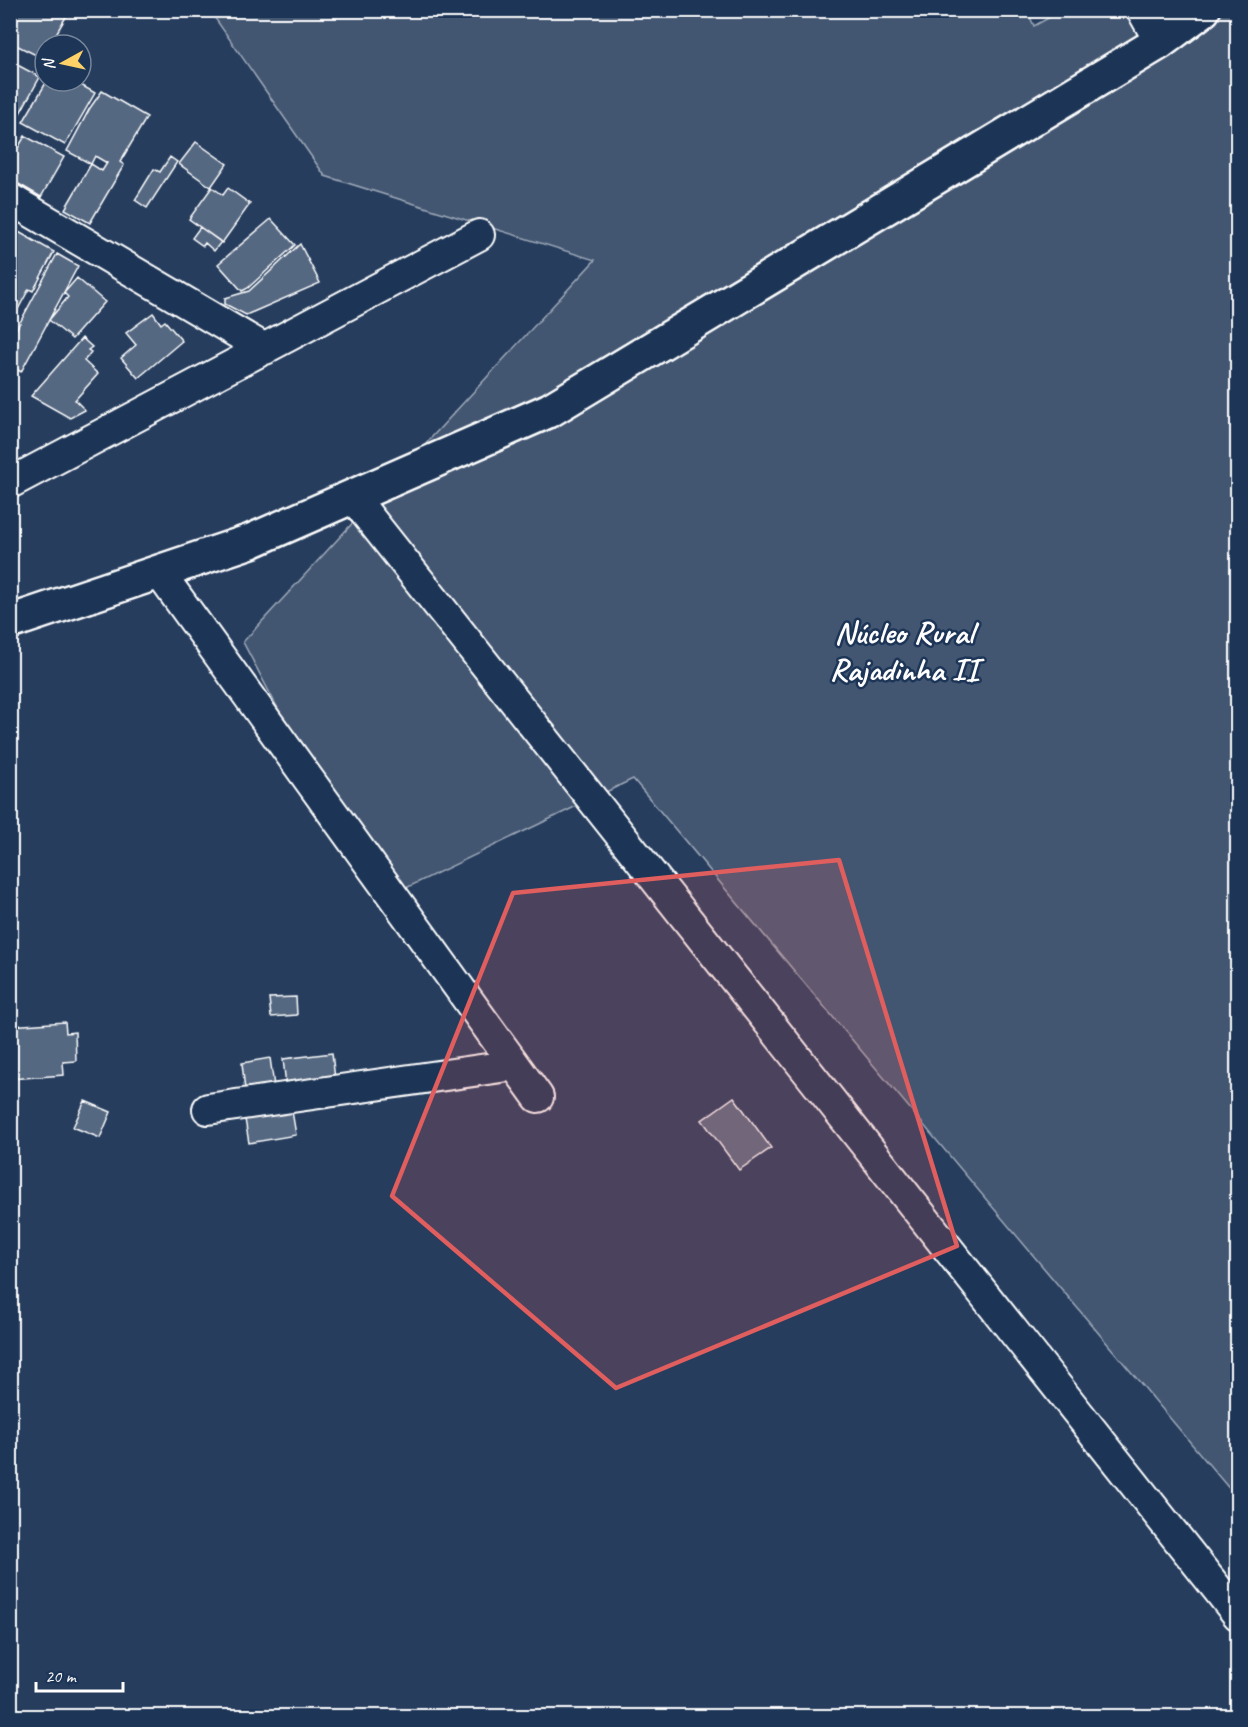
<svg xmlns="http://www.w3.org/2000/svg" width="1248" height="1727" font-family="Caveat,sans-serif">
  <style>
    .green { fill: #425672; stroke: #a0aab8; stroke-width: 1.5 }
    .building { fill: #556781; stroke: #fff; stroke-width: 1.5; fill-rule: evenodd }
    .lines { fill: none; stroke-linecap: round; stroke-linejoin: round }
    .minor-casing { stroke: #fff; stroke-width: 34 }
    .primary-casing { stroke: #fff; stroke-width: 38 }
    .minor { stroke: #1d3557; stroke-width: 30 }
    .primary { stroke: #1d3557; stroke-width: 33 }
    .marked { fill: #e05e5e; fill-opacity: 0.2; stroke: #e05e5e; stroke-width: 4.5; stroke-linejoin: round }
    .labels { text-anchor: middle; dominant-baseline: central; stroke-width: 5; stroke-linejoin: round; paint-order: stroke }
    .district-label { font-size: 32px; font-weight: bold; fill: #fff; stroke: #1d3557 }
  </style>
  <rect width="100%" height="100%" fill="#263d5e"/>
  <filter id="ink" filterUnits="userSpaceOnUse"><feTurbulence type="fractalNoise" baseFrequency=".0167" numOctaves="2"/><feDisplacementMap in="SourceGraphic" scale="12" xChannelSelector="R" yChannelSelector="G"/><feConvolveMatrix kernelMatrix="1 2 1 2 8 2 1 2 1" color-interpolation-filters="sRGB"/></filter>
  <g filter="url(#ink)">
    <path class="green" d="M1027,10L1034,26L1061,11H1237V1498L633,779L379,901L243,642L595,260L325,176L210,11Z"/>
    <path class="building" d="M10,10H70L53,39L65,45H45V52L42,58L10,42Z
      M10,61L40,77L10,131Z
      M47,81H74L95,93L65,145L23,122Z
      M102,91L147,117L120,162L124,165L90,223L65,209L91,164L67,151L90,108ZM95,156L107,163L102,171L91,164Z
      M25,136L64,157L41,197L10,179V161Z
      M196,142L227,164L211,187L179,164Z
      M170,157L177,162L147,208L135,200L154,169L160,172Z
      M212,187L223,195L228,188L250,204L222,243L189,219Z
      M271,219L295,245L248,288L242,291L218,264Z
      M200,227L221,242L214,251L205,243L203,246L192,238Z
      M15,230L54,252L33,291L29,289L10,324V239Z
      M300,244L320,283L246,315L225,304V298L249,291Z
      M57,254L78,266L21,372L10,365V341Z
      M77,278L105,302L72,339L49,320L68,297L64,293Z
      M153,313L161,324L165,321L182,341L138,378L121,358L136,345L126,333Z
      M82,338L92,347L88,350L91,352L84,361L98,374L75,400L85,410L70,418L31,396Z
      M296,997L297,1015L271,1017L269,998Z
      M65,1022L66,1033L75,1032L76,1061L63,1062L64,1075L10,1079V1026Z
      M332,1053L335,1079L286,1085L283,1059Z
      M270,1058L274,1086L245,1090L242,1063Z
      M734,1097L771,1148L739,1170L702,1120Z
      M85,1101L111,1112L100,1138L73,1127Z
      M291,1105L296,1135L249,1143L244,1113Z"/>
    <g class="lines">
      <g class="minor-casing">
        <path id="minor" d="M1142,10L1160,42
          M10,199L265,349
          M10,483L479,235
          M352,496L1238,1615
          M159,572L538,1097
          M208,1109L515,1065"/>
      </g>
      <g class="primary-casing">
        <path id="primary" d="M10,622L251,541L550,410L1160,42L1203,10"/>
      </g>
      <use href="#minor" class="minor"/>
      <use href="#primary" class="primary"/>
    </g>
  </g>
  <path class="marked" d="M839,860L957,1246L616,1388L392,1196L513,893Z"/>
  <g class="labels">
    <g class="district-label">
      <text x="904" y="632">Núcleo Rural<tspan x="904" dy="37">Rajadinha II</tspan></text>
    </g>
  </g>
  <rect width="1248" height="1727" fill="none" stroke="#1d3557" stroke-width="36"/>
  <rect x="18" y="18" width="1212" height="1691" fill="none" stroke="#fff" stroke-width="2" filter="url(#ink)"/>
  <g transform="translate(63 63) rotate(262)"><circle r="28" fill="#1d3557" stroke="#77869a" stroke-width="1.5"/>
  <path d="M0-4.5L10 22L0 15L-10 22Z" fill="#ffd166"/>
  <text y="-9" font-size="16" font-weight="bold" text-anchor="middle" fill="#ffffff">N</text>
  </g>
  <path d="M36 1682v9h87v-9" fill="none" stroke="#ffffff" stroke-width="3"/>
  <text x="45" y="1682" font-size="18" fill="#ffffff" stroke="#1d3557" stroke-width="4.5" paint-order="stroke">20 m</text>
</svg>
